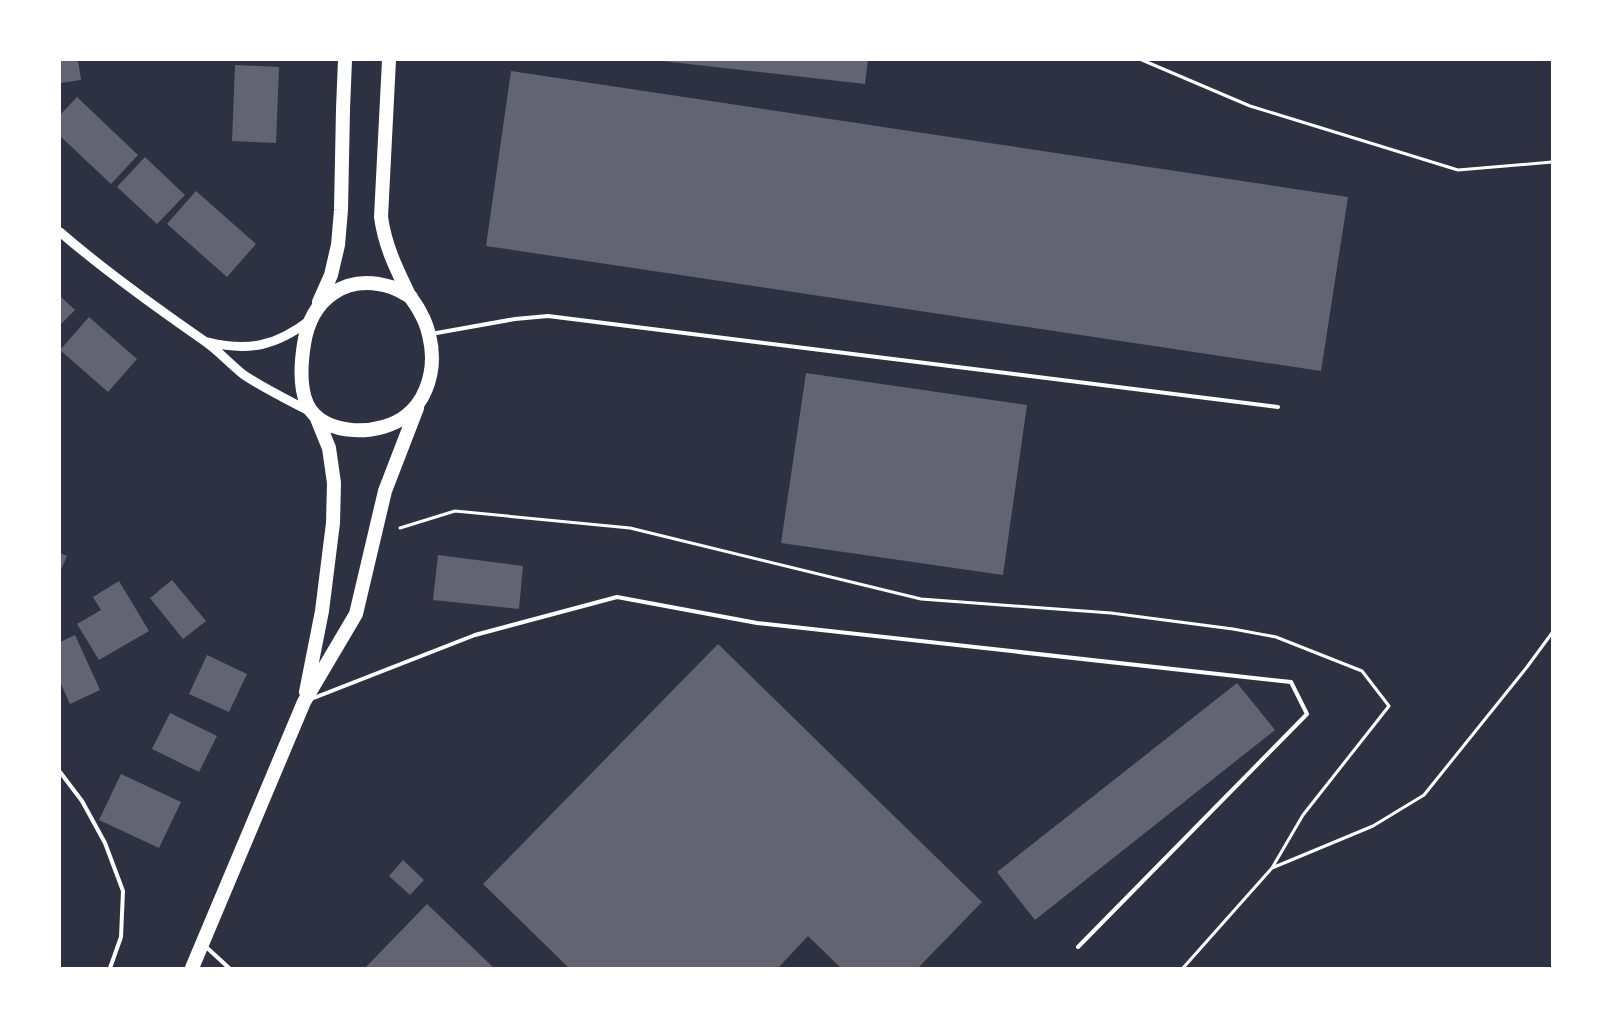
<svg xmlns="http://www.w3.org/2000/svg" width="1612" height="1028" font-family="'Work Sans',sans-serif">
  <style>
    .building { fill: #626471 }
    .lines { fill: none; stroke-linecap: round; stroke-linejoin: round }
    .path { stroke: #fff; stroke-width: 3 }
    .service { stroke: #fff; stroke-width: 4 }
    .tertiary { stroke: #fff; stroke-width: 9 }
    .trunk { stroke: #fff; stroke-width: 14 }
  </style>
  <rect width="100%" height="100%" fill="#2d3142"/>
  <path class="building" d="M60,60H78L81,80L60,83Z
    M662,60H868L865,84L662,61Z
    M235,65L279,67L276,143L232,141Z
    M511,71L1348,197L1321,371L486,246Z
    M77,97L138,155L111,184L60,136V115Z
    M145,157L185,195L157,224L117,187Z
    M196,191L256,244L227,277L167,224Z
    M60,296L75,310L60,325Z
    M89,317L137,359L108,392L60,350Z
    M806,373L1027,405L1003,575L781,543Z
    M60,553L67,556L60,572Z
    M438,555L523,566L519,609L433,600Z
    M172,580L206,621L183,639L150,598Z
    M119,581L149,631L99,660L77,624L101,610L93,597Z
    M75,635L100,690L70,704L60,682V642Z
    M718,644L982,902L918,968H841L808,936L778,968H569L483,884Z
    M207,655L247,674L229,712L189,694Z
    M1237,683L1275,730L1035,920L997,872Z
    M170,713L217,736L199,772L152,749Z
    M121,774L181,802L159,848L99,820Z
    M403,860L424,880L410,895L389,876Z
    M427,904L494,968H365Z"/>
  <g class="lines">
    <path class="path" d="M1142,60L1250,106L1458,170L1552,162
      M400,528L455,511L630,528L921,599L1111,613L1233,629L1276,637L1362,671L1389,706L1303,815L1272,868
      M1183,968L1272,868L1373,826L1424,795L1527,667L1552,633"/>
    <path class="service" d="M431,334L515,319L548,316L1278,407
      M311,699L475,635L617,597L757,623L1291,682L1307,714L1078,947
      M60,772L82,801L105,843L123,891L121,937L110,968
      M204,945L229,968"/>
    <path class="tertiary" d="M60,232C105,271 154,306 203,340C218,350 230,364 244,375C265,389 288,400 311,412
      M208,342C249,352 276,346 310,320"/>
    <path class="trunk" d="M389,60L381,217C385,246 396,268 409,295C413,301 418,307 421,314C428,326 432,344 432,358C432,378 424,402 407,415C382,436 323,438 307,404C299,386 301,363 304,344C311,299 345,273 391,287C398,289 404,294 411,297
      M319,302L331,275L338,245L341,210L343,109L345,60
      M306,692L322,611L333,523L334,483L329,448L316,416
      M192,968L304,702L356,614L385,491L417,408"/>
  </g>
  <rect width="1612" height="1028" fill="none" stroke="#ffffff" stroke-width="122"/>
</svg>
